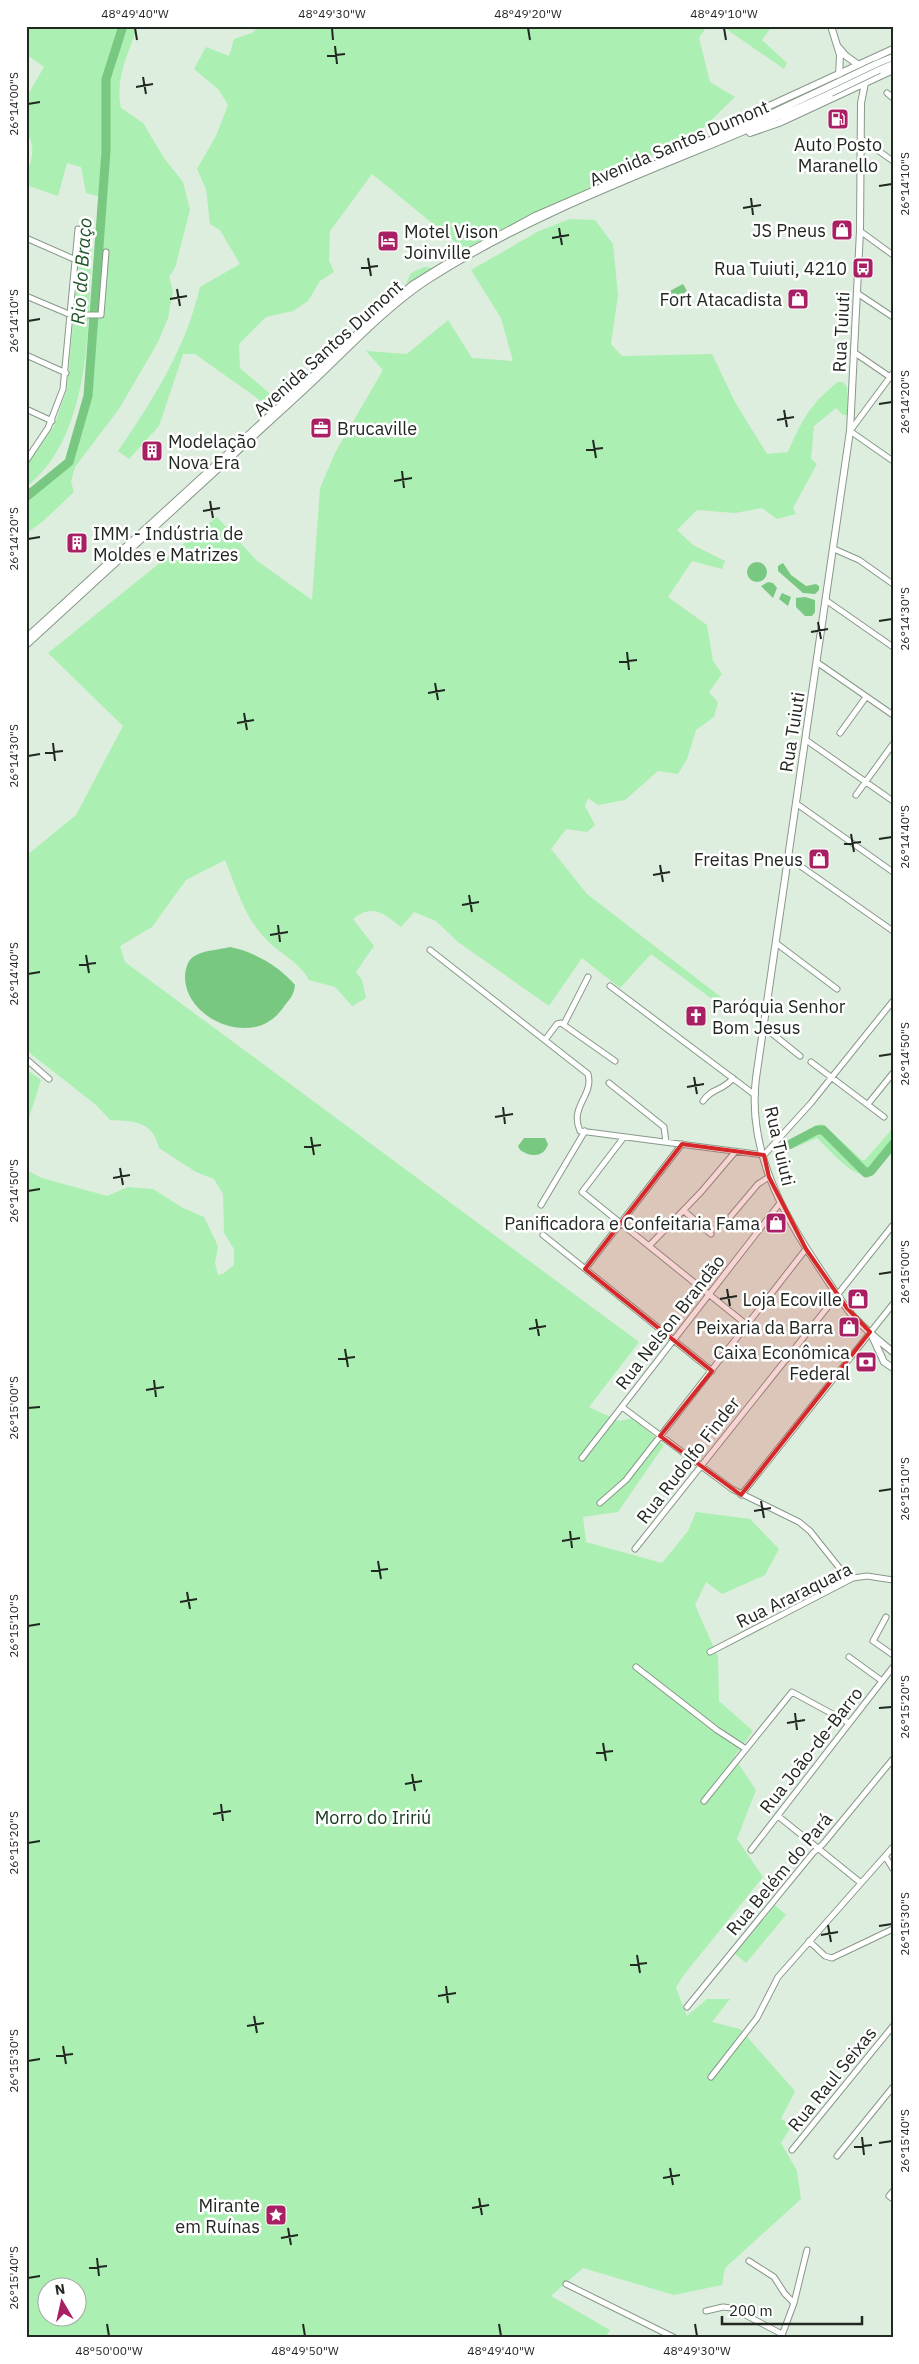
<svg xmlns="http://www.w3.org/2000/svg" width="919" height="2364" font-family="'IBM Plex Sans',sans-serif">
  <style>
    .green { fill: #abefb2; fill-rule: evenodd }
    .water { fill: #79c882 }
    .lines { fill: none; stroke-linecap: round; stroke-linejoin: round }
    .river { stroke: #79c882; stroke-width: 9 }
    .minor-casing { stroke: #889889; stroke-width: 7 }
    .major-casing { stroke: #889889; stroke-width: 8 }
    .minor { stroke: #fff; stroke-width: 5 }
    .major { stroke: #fff; stroke-width: 6 }
    .major-bridge-casing { stroke: #889889; stroke-width: 8; stroke-linecap: butt }
    .major-bridge { stroke: #fff; stroke-width: 6 }
    .marked { fill: #d62828; fill-opacity: 0.2; stroke: #d62828; stroke-width: 4; stroke-linejoin: round }
    .ticks { fill: none; stroke: #212721; stroke-width: 2 }
    .labels { text-anchor: middle; dominant-baseline: central; stroke-width: 5; stroke-linejoin: round; paint-order: stroke }
    .street-label { font-size: 18px; fill: #212721; stroke: #fff }
    .poi-label { font-size: 18px; fill: #212721; stroke: #fff; text-anchor: end }
    .park-label { font-size: 18px; fill: #15361a; stroke: #fff }
    .water-label { font-size: 19px; font-style: italic; fill: #1e5528; stroke: #fff }
    .neatline { fill: none; stroke: #212721; stroke-width: 2 }
    .ticks-label { font-size: 12px; text-anchor: middle; fill: #212721 }
  </style>
  <rect width="100%" height="100%" fill="#ddeede"/>
  <path class="green" d="M26,26H135L136,31C127,56 115,80 121,108L143,123L164,158L183,182L190,210L175,268L169,277L173,291L168,318L158,342L119,409L75,467L71,482L74,492C58,506 44,523 26,533V493L65,461L85,395L101,197L86,193L81,167L67,163L58,196L26,185C26,165 37,159 30,138H26V98L44,67L30,57L26,63Z
    M259,26H707L699,38L710,82L735,97L698,133L667,145L644,161L464,249L372,174L330,231L329,260L334,272L320,281L308,301L293,311L266,317L239,344L240,368L276,399L271,408L195,354H183L159,426L129,459L118,451C153,400 186,348 200,287L240,264L220,230L210,224L206,189L197,169L216,136L228,105L219,90L194,69L206,47L229,56L234,39L252,33Z
    M722,26H772L762,40L787,63L784,69Z
    M570,219L595,220L613,244L618,295L611,344L622,356L712,354L735,402L767,454L788,452C802,420 810,404 838,382H843L847,387L848,415H843L836,408L814,426L811,459L817,464L793,508L796,514L777,519L762,508L735,513L697,510L677,530L693,545L725,561L722,569L692,561L668,597L707,625L713,661L722,674L709,692L718,702L714,717L696,730L687,759L678,774L658,771L625,800L598,805L588,798L585,806L595,825L587,832L566,829L551,849L587,894L735,1008L731,1013L651,954L620,988L582,958L549,1006L458,942L436,921L414,912L401,927C384,914 373,903 353,919L374,946L356,972L362,980L366,998L352,1006L335,987L309,980C299,961 279,954 265,938C244,917 236,886 225,860L186,880L152,927L120,946L125,962L639,1342L589,1407L619,1421L633,1418L664,1445L618,1512L583,1517L586,1542L662,1563L688,1531L696,1512L750,1519L779,1549L765,1575L722,1594L706,1582L695,1605L718,1657L719,1701L753,1731L734,1757L756,1790L737,1839L763,1877L683,1976L676,1988L687,2016L707,1999H730L712,2022L740,2029L795,2091L781,2119L792,2125L781,2143L797,2171L801,2199L725,2268L722,2285L674,2295L583,2268L551,2296L610,2330L605,2338H26V1170L42,1178L107,1196L128,1187L153,1189L183,1208L204,1217L218,1246L215,1263L218,1275L223,1274L234,1265V1249L224,1233L223,1194L214,1179L196,1172L159,1148C153,1121 134,1121 110,1120L96,1105L26,1050V856L76,815L123,726L48,653L217,517L256,560L312,600L320,488L335,453L383,370L366,351L407,354L448,320L472,358L513,361L501,318L471,270L539,231ZM48,2286H78V2316H48Z
    M82,229L92,231C88,310 96,433 26,487V466L54,426L67,389Z
    M424,267L432,268L406,284L411,273Z
    M26,1069L41,1080L29,1118L26,1119Z
    M820,1124L824,1125L862,1160H865L893,1128V1147L872,1172C858,1185 828,1148 817,1138L784,1152L774,1151L775,1148Z
    M775,1905L786,1915L746,1963L735,1954Z"/>
  <path class="water" d="M683,284L687,291L680,296L679,303L674,305L668,292Z
    M747 572a10 10 0 1 1 20 0a10 10 0 1 1-20 0Z
    M783,563L791,575L806,586L816,584L819,586V590L815,594L803,593L778,571V566Z
    M768,582L773,583L777,588L773,598L761,586Z
    M782,593L791,597L788,606L779,599Z
    M805,597L815,600V612L812,616H805L796,607V598Z
    M230,947C253,951 280,967 295,985C294,994 291,998 285,1005C279,1014 272,1021 262,1025C230,1037 186,1012 185,978C185,971 187,961 193,957C202,950 219,950 230,947Z
    M524,1138H545L548,1144C544,1158 530,1157 520,1150L518,1146Z"/>
  <g class="lines">
    <path class="river" d="M26,497L69,462L88,396L106,151V79L123,26
      M781,1149L817,1130H823L866,1173L871,1171L893,1144"/>
    <g class="minor-casing">
      <path id="minor" d="M887,93L893,98
        M863,140L893,161
        M860,231L893,255
        M26,238L76,260
        M857,293L893,317
        M26,296L71,315H101L106,252
        M855,353L893,379
        M26,355L66,373
        M893,373L850,431L893,461
        M26,409L52,421
        M26,461L48,428L63,389L78,229
        M834,549L859,560L893,584
        M827,601L893,647
        M818,663L893,715
        M840,733L866,697
        M806,740L893,801
        M856,795L893,744
        M797,804L893,872
        M789,858L893,931
        M776,943L837,989
        M430,950L588,1074C594,1096 569,1106 580,1131L764,1155L811,1103L893,1001
        M610,986L755,1095
        M564,1024L588,977
        M764,1027L800,1056
        M545,1040L557,1024L561,1023L615,1061
        M26,1059L49,1079
        M811,1062L884,1117
        M609,1083L664,1127L666,1142
        M703,1101C714,1086 722,1092 733,1078
        M868,1104L893,1073
        M624,1137L582,1192L747,1325
        M541,1205L585,1131
        M684,1211L711,1234
        M731,1216L758,1184L769,1177
        M543,1235L712,1371
        M649,1246L701,1192L735,1152
        M585,1269L682,1144
        M622,1407L732,1489L799,1522L810,1531L849,1580
        M582,1458L780,1203
        M741,1495L893,1304
        M600,1503L626,1480L806,1249
        M635,1549L893,1225
        M886,1617L873,1641L893,1655
        M710,1652L853,1578L867,1576L893,1580
        M849,1657L882,1681
        M636,1667L717,1730L746,1749
        M704,1801L792,1692L849,1723
        M778,1816L861,1883
        M751,1850L893,1667
        M885,1856L893,1869
        M809,1941L825,1956L832,1958L893,1929
        M687,2007L813,1853L823,1844L893,1759
        M711,2077L757,2018L778,1977L893,1847
        M792,2150L893,2026
        M837,2156L893,2087
        M893,2191L889,2196L893,2199
        M749,2261L774,2277L785,2294L794,2303
        M566,2284L675,2338
        M706,2311L723,2307L732,2308L782,2334
        M781,2338L794,2303L807,2250"/>
    </g>
    <g class="major-casing">
      <path id="major" d="M831,26L840,55L839,76
        M839,48L846,56L863,68L866,78L861,103L860,231L850,431L756,1078C747,1150 783,1215 822,1272C832,1287 842,1303 853,1316C865,1329 879,1341 893,1352
        M876,64L893,57
        M879,70L893,64
        M725,130L767,107L893,49
        M750,133L779,123L893,70
        M26,638L327,363L381,311L412,285L446,264L535,216L766,116L828,87
        M26,645C115,564 204,482 293,400C337,361 377,314 426,281C551,200 697,156 831,93
        M873,1338L884,1362L893,1368"/>
    </g>
    <use href="#minor" class="minor"/>
    <use href="#major" class="major"/>
    <g class="major-bridge-casing">
      <path id="major-bridge" d="M828,87L876,64
        M831,93L879,70"/>
    </g>
    <use href="#major-bridge" class="major-bridge"/>
  </g>
  <path class="marked" d="M682,1144L764,1155L769,1177L806,1249L847,1308L870,1332L741,1495L660,1436L712,1371L585,1269Z"/>
  <path class="ticks" d="M135,28L137,40M332,28L333,40M528,28L530,40M724,28L726,40M335,46L337,64M327,56L345,54M143,77L146,94M136,87L153,84M28,104L40,102M879,186L892,184M751,198L753,215M743,208L761,205M559,228L562,245M552,238L569,235M368,258L371,276M361,268L378,266M177,289L180,306M170,299L187,296M28,321L40,319M879,404L892,402M784,410L787,427M777,420L794,417M593,440L596,458M586,450L603,448M402,471L404,488M394,481L412,478M210,501L213,518M203,511L220,508M28,539L40,537M879,621L892,619M818,622L821,639M811,632L828,629M627,652L629,670M619,662L637,660M435,683L438,700M428,693L445,690M244,713L247,730M237,723L254,720M53,743L55,761M45,753L63,751M28,756L40,754M851,834L854,852M879,839L892,837M844,844L861,842M660,865L663,882M653,875L670,872M469,895L472,912M462,905L479,902M278,925L280,942M270,935L288,932M86,955L89,973M79,965L96,963M28,974L40,972M879,1056L892,1054M694,1077L697,1094M687,1087L704,1084M503,1107L505,1124M495,1117L513,1114M311,1137L314,1155M304,1147L321,1145M120,1168L123,1185M113,1178L130,1175M28,1191L40,1189M879,1274L892,1272M727,1289L730,1306M720,1299L737,1296M536,1319L539,1336M529,1329L546,1326M345,1349L348,1367M338,1359L355,1357M154,1380L156,1397M146,1390L164,1387M28,1408L40,1407M879,1491L892,1489M761,1501L764,1518M754,1511L771,1508M570,1531L572,1548M562,1541L580,1538M378,1561L381,1579M371,1571L388,1569M187,1592L190,1609M180,1602L197,1599M28,1626L40,1624M879,1708L892,1707M795,1713L797,1730M787,1723L805,1720M603,1743L606,1761M596,1753L613,1751M412,1774L415,1791M405,1784L422,1781M221,1804L223,1821M213,1814L231,1811M28,1843L40,1841M828,1925L831,1942M879,1926L892,1924M821,1935L838,1932M637,1955L640,1973M630,1965L647,1963M446,1986L448,2003M438,1996L456,1993M254,2016L257,2033M247,2026L264,2023M63,2046L66,2064M56,2056L73,2054M28,2061L40,2059M862,2137L864,2155M879,2143L892,2141M854,2147L872,2145M670,2168L673,2185M663,2178L680,2175M479,2198L482,2215M472,2208L489,2205M288,2228L291,2245M281,2238L298,2235M97,2258L99,2276M89,2268L107,2266M28,2278L40,2276M107,2324L109,2336M303,2324L305,2336M499,2324L501,2336M695,2324L697,2336"/>
  <defs>
    <g id="fuel-square" transform="scale(1.125)"><rect x="-9" y="-9" width="18" height="18" rx="4" fill="#a91f63" stroke="#fff"/><path d="M-5.5-6h7V0h2V4h1.3V-2.5L3-4.5l.8-.8L6-3V5H2.5V1h-1V6h-7ZM-4.2-4.7v3.2H.2V-4.7Z" fill="#fff"/></g>
    <g id="shop-square" transform="scale(1.125)"><rect x="-9" y="-9" width="18" height="18" rx="4" fill="#a91f63" stroke="#fff"/><path d="M-5-2.5h2.3a2.7 3.5 0 0 1 5.4 0H5L5.5 6h-11ZM-1.5-2.5h3a1.5 2.3 0 0 0-3 0Z" fill="#fff"/></g>
    <g id="hotel-square" transform="scale(1.125)"><rect x="-9" y="-9" width="18" height="18" rx="4" fill="#a91f63" stroke="#fff"/><path d="M-6-4.5h1.5V1H6V5H4.5V3h-9V5H-6ZM-4 0a1.8 1.8 0 1 1 3.6 0ZM.5 0V-2.5h3Q6-2.5 6 0Z" fill="#fff"/></g>
    <g id="bus-square" transform="scale(1.125)"><rect x="-9" y="-9" width="18" height="18" rx="4" fill="#a91f63" stroke="#fff"/><path d="M-5-6H5V4H4V6H2V4H-2V6H-4V4H-5ZM-3.5-4V0h7V-4ZM-3.5 1.2v1.5H-2V1.2ZM2 1.2v1.5H3.5V1.2Z" fill="#fff"/></g>
    <g id="office-square" transform="scale(1.125)"><rect x="-9" y="-9" width="18" height="18" rx="4" fill="#a91f63" stroke="#fff"/><path d="M-6-3h4V-5.5h4V-3h4V5H-6ZM-1-4.5V-3h2v-1.5ZM-6 0V1H6V0Z" fill="#fff"/></g>
    <g id="building-square" transform="scale(1.125)"><rect x="-9" y="-9" width="18" height="18" rx="4" fill="#a91f63" stroke="#fff"/><path d="M-4-6H4V6H1V3H-1V6H-4ZM-2.5-4.3h1.7v1.8h-1.7ZM.8-4.3h1.7v1.8H.8ZM-2.5-1h1.7V.8h-1.7ZM.8-1h1.7V.8H.8Z" fill="#fff"/></g>
    <g id="church-square" transform="scale(1.125)"><rect x="-9" y="-9" width="18" height="18" rx="4" fill="#a91f63" stroke="#fff"/><path d="M-1.2-6h2.4v3.5h3.3v2.4h-3.3V6h-2.4V-.1h-3.3v-2.4h3.3Z" fill="#fff"/></g>
    <g id="bank-square" transform="scale(1.125)"><rect x="-9" y="-9" width="18" height="18" rx="4" fill="#a91f63" stroke="#fff"/><path d="M-6-4H6V4H-6ZM0-2.3a2.3 2.3 0 1 0 0 4.6a2.3 2.3 0 1 0 0-4.6Z" fill="#fff"/></g>
    <g id="sight-square" transform="scale(1.125)"><rect x="-9" y="-9" width="18" height="18" rx="4" fill="#a91f63" stroke="#fff"/><path d="M0-6L1.8-2.2L6-1.7L2.9 1.2L3.7 5.4L0 3.3L-3.7 5.4L-2.9 1.2L-6-1.7L-1.8-2.2Z" fill="#fff"/></g>
  </defs>
  <g fill-rule="evenodd">
    <use href="#fuel-square" x="838" y="119"/>
    <use href="#shop-square" x="842" y="230"/>
    <use href="#hotel-square" x="388" y="241"/>
    <use href="#bus-square" x="863" y="268"/>
    <use href="#shop-square" x="798" y="299"/>
    <use href="#office-square" x="321" y="428"/>
    <use href="#building-square" x="152" y="451"/>
    <use href="#building-square" x="77" y="543"/>
    <use href="#shop-square" x="819" y="859"/>
    <use href="#church-square" x="696" y="1016"/>
    <use href="#shop-square" x="776" y="1223"/>
    <use href="#shop-square" x="858" y="1299"/>
    <use href="#shop-square" x="849" y="1327"/>
    <use href="#bank-square" x="866" y="1362"/>
    <use href="#sight-square" x="276" y="2215"/>
  </g>
  <g class="labels">
    <g class="street-label">
      <text transform="translate(679 143) rotate(-23)">Avenida Santos Dumont</text>
      <text transform="translate(841 332) rotate(-87)">Rua Tuiuti</text>
      <text transform="translate(328 348) rotate(-42)">Avenida Santos Dumont</text>
      <text transform="translate(792 732) rotate(-81)">Rua Tuiuti</text>
      <text transform="translate(780 1146) rotate(77)">Rua Tuiuti</text>
      <text transform="translate(670 1322) rotate(-52)">Rua Nelson Brandão</text>
      <text transform="translate(688 1460) rotate(-52)">Rua Rudolfo Finder</text>
      <text transform="translate(794 1595) rotate(-26)">Rua Araraquara</text>
      <text transform="translate(811 1750) rotate(-52)">Rua João-de-Barro</text>
      <text transform="translate(779 1874) rotate(-50)">Rua Belém do Pará</text>
      <text transform="translate(832 2079) rotate(-51)">Rua Raul Seixas</text>
    </g>
    <g class="poi-label">
      <text x="838" y="144" text-anchor="middle">Auto Posto<tspan x="838" dy="21">Maranello</tspan></text>
      <text x="826" y="230">JS Pneus</text>
      <text x="404" y="231" text-anchor="start">Motel Vison<tspan x="404" dy="21">Joinville</tspan></text>
      <text x="847" y="268">Rua Tuiuti, 4210</text>
      <text x="782" y="299">Fort Atacadista</text>
      <text x="337" y="428" text-anchor="start">Brucaville</text>
      <text x="168" y="441" text-anchor="start">Modelação<tspan x="168" dy="21">Nova Era</tspan></text>
      <text x="93" y="533" text-anchor="start">IMM - Indústria de<tspan x="93" dy="21">Moldes e Matrizes</tspan></text>
      <text x="803" y="859">Freitas Pneus</text>
      <text x="712" y="1006" text-anchor="start">Paróquia Senhor<tspan x="712" dy="21">Bom Jesus</tspan></text>
      <text x="760" y="1223">Panificadora e Confeitaria Fama</text>
      <text x="842" y="1299">Loja Ecoville</text>
      <text x="833" y="1327">Peixaria da Barra</text>
      <text x="850" y="1352">Caixa Econômica<tspan x="850" dy="21">Federal</tspan></text>
      <text x="260" y="2205">Mirante<tspan x="260" dy="21">em Ruínas</tspan></text>
    </g>
    <g class="park-label">
      <text x="373" y="1817">Morro do Iririú</text>
    </g>
    <g class="water-label">
      <text transform="translate(81 271) rotate(-86)">Rio do Braço</text>
    </g>
  </g>
  <rect width="919" height="2364" fill="none" stroke="#ffffff" stroke-width="55"/>
  <g transform="translate(62 2302) rotate(351)"><circle r="24" fill="#ffffff" stroke="#a6a9a6"/>
  <path d="M0-4L9 19L0 12L-9 19Z" fill="#a91f63"/>
  <text y="-8" font-size="14" font-weight="bold" text-anchor="middle" fill="#212721">N</text>
  </g>
  <path d="M722 2316v8h140v-8" fill="none" stroke="#212721" stroke-width="2.5"/>
  <text x="729" y="2316" font-size="15" fill="#212721" stroke="#ffffff" stroke-width="4" paint-order="stroke">200 m</text>
  <rect x="28" y="28" width="864" height="2308" class="neatline"/>
  <g class="ticks-label">
    <text x="135" y="18">48°49'40"W</text>
    <text x="332" y="18">48°49'30"W</text>
    <text x="528" y="18">48°49'20"W</text>
    <text x="724" y="18">48°49'10"W</text>
    <text transform="translate(14 104) rotate(-90)" y="4">26°14'00"S</text>
    <text transform="translate(905 184) rotate(-90)" y="4">26°14'10"S</text>
    <text transform="translate(14 321) rotate(-90)" y="4">26°14'10"S</text>
    <text transform="translate(905 402) rotate(-90)" y="4">26°14'20"S</text>
    <text transform="translate(14 539) rotate(-90)" y="4">26°14'20"S</text>
    <text transform="translate(905 619) rotate(-90)" y="4">26°14'30"S</text>
    <text transform="translate(14 756) rotate(-90)" y="4">26°14'30"S</text>
    <text transform="translate(905 837) rotate(-90)" y="4">26°14'40"S</text>
    <text transform="translate(14 974) rotate(-90)" y="4">26°14'40"S</text>
    <text transform="translate(905 1054) rotate(-90)" y="4">26°14'50"S</text>
    <text transform="translate(14 1191) rotate(-90)" y="4">26°14'50"S</text>
    <text transform="translate(905 1272) rotate(-90)" y="4">26°15'00"S</text>
    <text transform="translate(14 1408) rotate(-90)" y="4">26°15'00"S</text>
    <text transform="translate(905 1489) rotate(-90)" y="4">26°15'10"S</text>
    <text transform="translate(14 1626) rotate(-90)" y="4">26°15'10"S</text>
    <text transform="translate(905 1707) rotate(-90)" y="4">26°15'20"S</text>
    <text transform="translate(14 1843) rotate(-90)" y="4">26°15'20"S</text>
    <text transform="translate(905 1924) rotate(-90)" y="4">26°15'30"S</text>
    <text transform="translate(14 2061) rotate(-90)" y="4">26°15'30"S</text>
    <text transform="translate(905 2141) rotate(-90)" y="4">26°15'40"S</text>
    <text transform="translate(14 2278) rotate(-90)" y="4">26°15'40"S</text>
    <text x="109" y="2355">48°50'00"W</text>
    <text x="305" y="2355">48°49'50"W</text>
    <text x="501" y="2355">48°49'40"W</text>
    <text x="697" y="2355">48°49'30"W</text>
  </g>
</svg>
